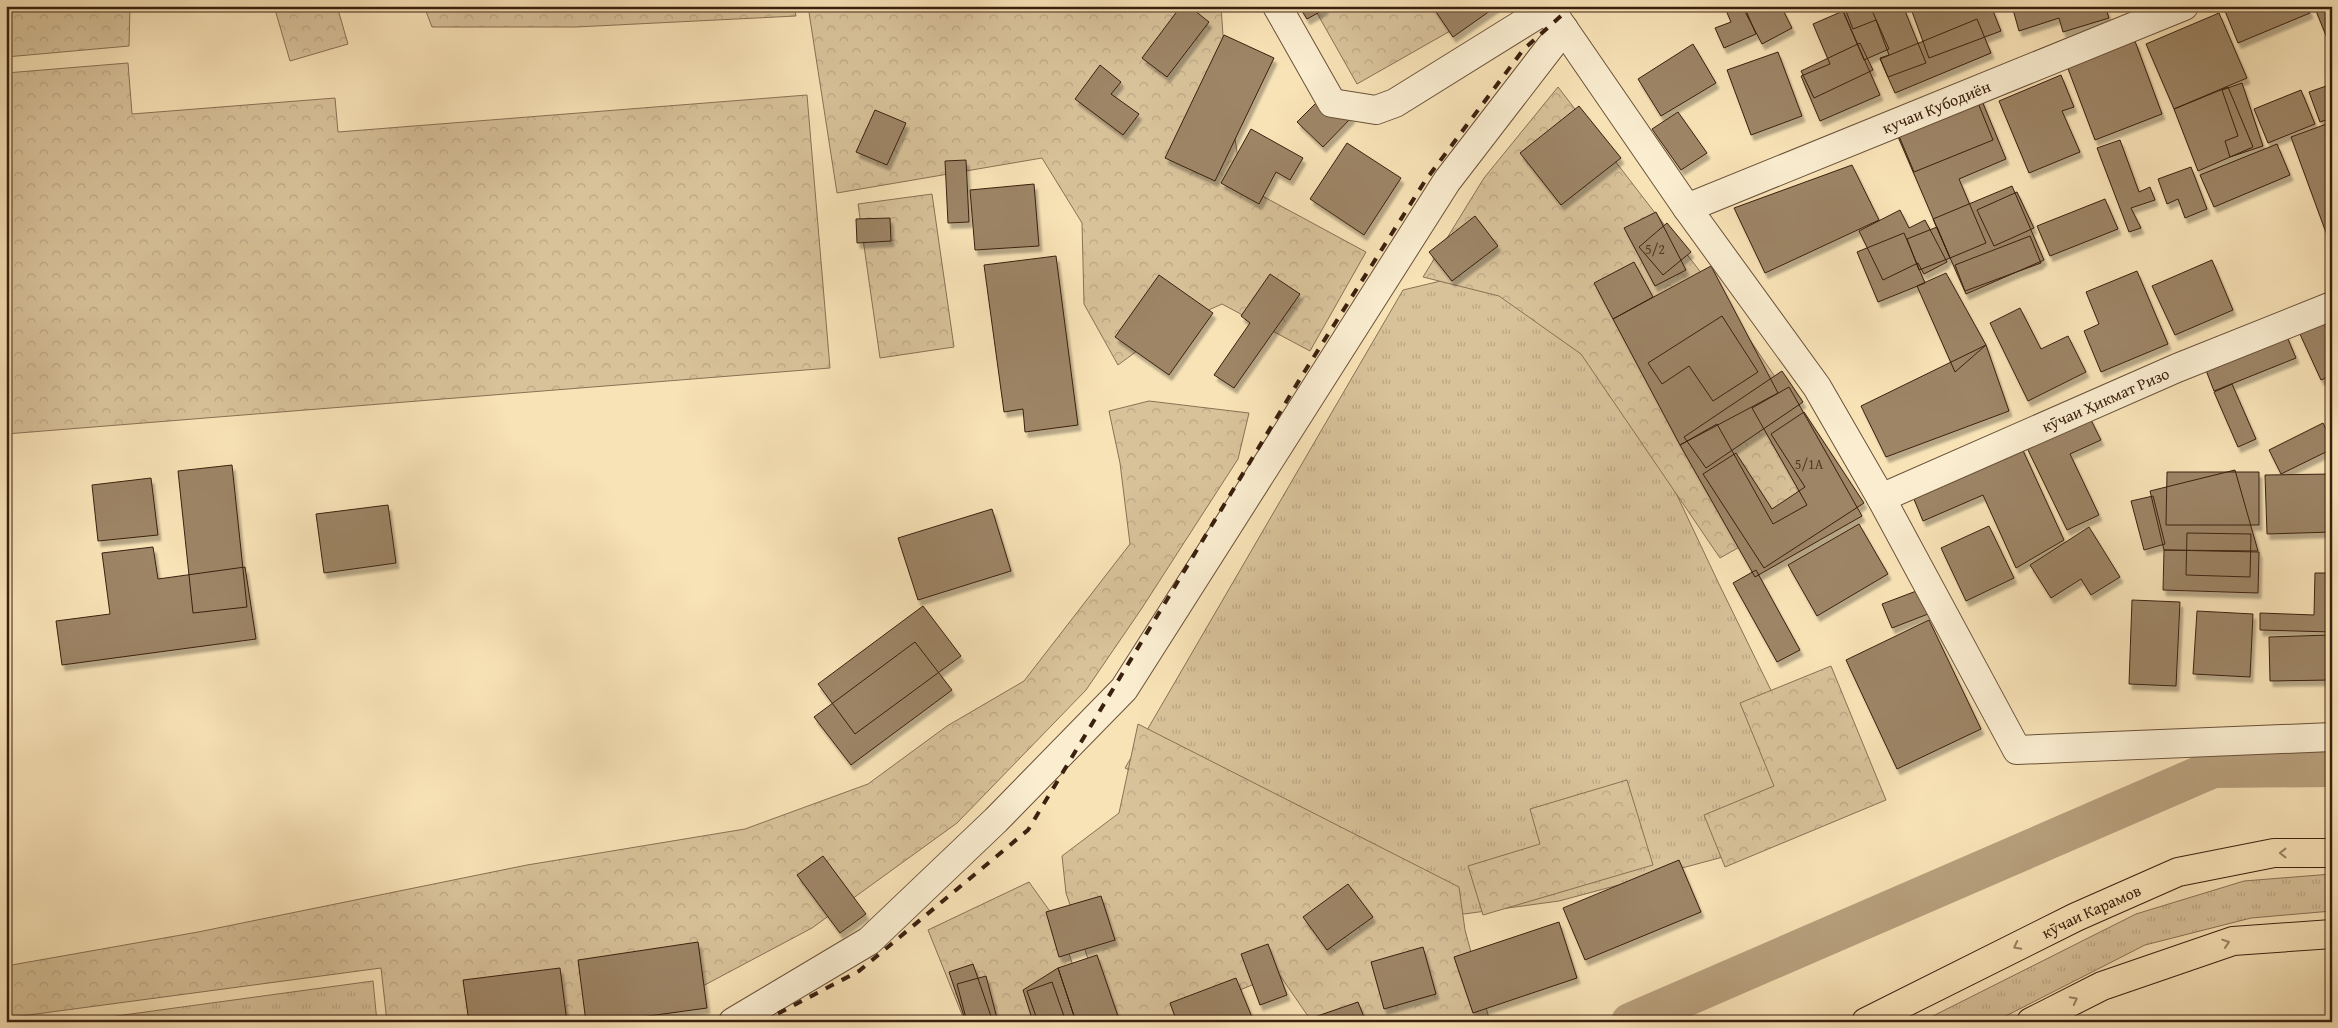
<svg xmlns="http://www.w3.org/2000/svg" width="2338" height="1028" font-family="'Gentium Book Plus',serif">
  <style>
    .grass { fill: url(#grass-tufts); stroke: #8a7154 }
    .forest { fill: url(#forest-crowns); stroke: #8a7154 }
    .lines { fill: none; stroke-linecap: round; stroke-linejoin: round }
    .canal { stroke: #b8a17e; stroke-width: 38 }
    .building { fill: #9d8566; stroke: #3b200f; filter: url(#shadow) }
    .minor-casing { stroke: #6a5139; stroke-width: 30 }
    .major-casing { stroke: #3b200f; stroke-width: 30 }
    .minor { stroke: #faedd0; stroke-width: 28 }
    .major { stroke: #f8e3b7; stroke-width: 28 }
    .rail { stroke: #3b200f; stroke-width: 4; stroke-dasharray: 9 9; stroke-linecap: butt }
    .oneway { stroke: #9a8263 }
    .labels { text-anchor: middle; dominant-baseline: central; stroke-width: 5; stroke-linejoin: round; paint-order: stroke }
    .number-label { font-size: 14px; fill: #543925 }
    .street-label { font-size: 16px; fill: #3b200f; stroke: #faedd0 }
  </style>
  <defs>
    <pattern id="grass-tufts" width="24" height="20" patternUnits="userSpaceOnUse" patternTransform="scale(1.25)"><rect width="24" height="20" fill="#d8c29a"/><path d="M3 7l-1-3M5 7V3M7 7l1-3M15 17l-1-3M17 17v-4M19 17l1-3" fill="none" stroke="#baa684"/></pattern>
    <pattern id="forest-crowns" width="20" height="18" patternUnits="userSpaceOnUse" patternTransform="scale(1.25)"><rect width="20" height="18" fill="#d8c29a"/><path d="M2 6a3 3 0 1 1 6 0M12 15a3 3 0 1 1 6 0" fill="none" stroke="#baa684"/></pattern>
    <filter id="shadow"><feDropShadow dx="3" dy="5.5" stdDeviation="1" flood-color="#0004"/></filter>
  </defs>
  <rect width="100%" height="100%" fill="#f8e3b7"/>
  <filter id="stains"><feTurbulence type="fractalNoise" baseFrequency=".004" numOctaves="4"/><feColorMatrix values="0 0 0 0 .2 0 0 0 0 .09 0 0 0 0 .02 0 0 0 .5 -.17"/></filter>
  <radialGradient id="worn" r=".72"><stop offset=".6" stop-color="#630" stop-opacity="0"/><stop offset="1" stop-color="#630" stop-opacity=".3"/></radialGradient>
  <path class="grass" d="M1562,252L1719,584L1808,766L1723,857L1559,901L1464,914L1300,850L1125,768L1403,290Z
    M2332,874V911L2251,918L2145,945L1994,1022H1921L2136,914L2244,881Z
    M373,981L377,1022H72Z"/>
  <path class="forest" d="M6,6H132L130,7L129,46L6,57Z
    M274,6H337L348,44L290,61Z
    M424,6H794L796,16L576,27H432Z
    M808,6H1221L1226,79L1242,185L1366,252L1310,351L1222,304L1168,328L1118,365L1084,304L1082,223L1042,158L837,193Z
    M1313,6H1448L1459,26L1357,84Z
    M128,63L132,114L335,98L338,132L807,95L830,368L6,434V73Z
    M1558,87L1726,305L1786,393L1835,493L1720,558L1581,354L1499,296L1423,277L1484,178Z
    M932,194L954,347L880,358L858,204Z
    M1149,401L1249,413L1238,459L1142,608L1086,690L957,823L812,928L635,1022H387L381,968L6,1018V966L198,932L527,865L745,829L868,784L947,726L1024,681L1130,544L1120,463L1109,411Z
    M1831,666L1886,800L1725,867L1704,815L1774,786L1740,703Z
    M1138,724L1459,887L1465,930L1490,1022H1312L1279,974L1230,994L1228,1022H1109L1066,893L1062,856L1119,813Z
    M1627,780L1653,865L1483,915L1468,866L1540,844L1530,809Z
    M1029,882L1059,924L1092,1022H965L928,930Z
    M2332,1017V1022H2239L2240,1020Z"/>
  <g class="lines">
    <path class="canal" d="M1630,1022L2213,769L2332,768"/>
  </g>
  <path class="building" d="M1181,6H1189L1209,22L1167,77L1142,58Z
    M1299,6H1324L1325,9L1307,19Z
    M1432,6H1497L1453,37Z
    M1731,6H1744L1756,34L1724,48L1715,28L1731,22L1725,8Z
    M1742,6H1781L1792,28L1762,44Z
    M1844,6H1903L1926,63L1888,77L1880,58L1889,55L1876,20L1853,29Z
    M1854,6H1870L1889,49L1864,60L1843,11Z
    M1910,6H1991L2001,31L1929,58Z
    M2012,6H2105L2109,18L2063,32L2059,18L2019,31Z
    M2223,6H2307L2310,13L2238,43Z
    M2314,6H2332V41L2329,43Z
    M1843,11L1880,95L1820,121L1801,76L1830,64L1813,24Z
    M2219,13L2247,78L2174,109L2146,44Z
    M1977,19L1991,53L1895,93L1880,59Z
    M1224,35L1274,58L1215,181L1165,158Z
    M2135,41L2162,114L2095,140L2067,66Z
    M1860,43L1873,70L1814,98L1801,71Z
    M1693,44L1716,83L1661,116L1638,79Z
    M1778,52L1802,116L1751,135L1727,70Z
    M1100,65L1121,82L1111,94L1139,114L1123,135L1075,99Z
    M2061,75L2074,107L2062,111L2080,152L2029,173L1999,101Z
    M2242,83L2263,146L2230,157L2225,141L2238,136L2222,90Z
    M2332,84V118L2320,122L2309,92Z
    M2228,87L2253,147L2198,171L2174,109Z
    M2301,90L2315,124L2268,143L2254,109Z
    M1327,92L1352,117L1323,147L1297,122Z
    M1980,96L2006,159L1959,179L1986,243L1950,258L1896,132Z
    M1978,103L1993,140L1914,172L1899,136Z
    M1579,106L1621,158L1561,205L1520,153Z
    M875,110L906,123L887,165L856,152Z
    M1678,112L1707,153L1681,170L1652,129Z
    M2332,122V249L2291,137Z
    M1251,129L1303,158L1290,180L1276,172L1259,204L1221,183Z
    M2120,140L2139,192L2150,187L2155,200L2131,208L2141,228L2129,232L2097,148Z
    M1347,143L1401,178L1364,235L1310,199Z
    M2277,144L2290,175L2214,207L2200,175Z
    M966,160L969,222L948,223L945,161Z
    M1852,165L1879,220L1765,273L1734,208Z
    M2191,167L2207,209L2185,218L2178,199L2167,204L2158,179Z
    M1034,184L1039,246L975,250L970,190Z
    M2012,186L2044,260L1966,294L1933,219Z
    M2017,192L2034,228L1994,246L1977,210Z
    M2105,199L2118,229L2050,256L2037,226Z
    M1900,210L1909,228L1925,220L1947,262L1924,274L1918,263L1883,280L1859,231Z
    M1656,212L1686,270L1655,286L1624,228Z
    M1475,216L1498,246L1452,281L1429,252Z
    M890,218L891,241L857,243L856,219Z
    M1667,223L1691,252L1663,275L1639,247Z
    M1937,227L1950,258L1919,270L1907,239Z
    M1904,233L1925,283L1878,302L1857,252Z
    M2030,236L2041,263L1965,291L1955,265Z
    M1056,256L1078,425L1025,432L1023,409L1004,412L984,265Z
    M2212,260L2233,310L2175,335L2152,286Z
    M1634,262L1653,297L1613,319L1594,283Z
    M1711,266L1778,393L1680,445L1613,319Z
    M2137,271L2168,344L2101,372L2084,331L2099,324L2086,292Z
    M1946,273L1986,345L1955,372L1917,286Z
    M1270,274L1300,294L1234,388L1214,375L1250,323L1241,316Z
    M1159,275L1213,313L1169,375L1115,337Z
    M2020,308L2041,349L2068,336L2086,372L2028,401L1990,323Z
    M1722,316L1758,372L1713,401L1689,366L1662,384L1648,363Z
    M2332,318V375L2321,380L2299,332Z
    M2285,332L2296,358L2214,391L2204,365Z
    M1986,345L2009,411L1886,457L1861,406Z
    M1782,371L1803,402L1706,468L1684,437Z
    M2232,384L2256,439L2238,447L2214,392Z
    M1789,387L1862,516L1755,577L1680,445L1717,424L1773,524L1807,505L1752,408Z
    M1804,412L1864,503L1764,568L1703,474L1736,453L1772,509L1805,487L1771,434Z
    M2087,412L2101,440L2070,454L2099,515L2067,530L2027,448Z
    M2323,423L2332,440V449L2281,474L2269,450Z
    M2020,444L2064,540L2016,568L1983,495L1923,521L1911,492Z
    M232,465L247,607L193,613L178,471Z
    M2235,470L2258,551L2164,550L2150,491Z
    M2167,472H2259V525H2166Z
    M2332,474V532L2267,534L2265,475Z
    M151,478L158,535L98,541L92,485Z
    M2153,496L2165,544L2144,550L2131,501Z
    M388,505L396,563L324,573L316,514Z
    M992,509L1011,571L918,600L898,538Z
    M1859,524L1888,574L1817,616L1788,565Z
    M1989,526L2014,578L1966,601L1941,548Z
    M2089,527L2120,577L2091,595L2081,579L2051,598L2030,565Z
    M2187,533L2251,534L2250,577L2186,575Z
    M153,547L158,579L245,567L256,639L62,665L56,621L110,614L102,553Z
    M2164,550L2259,552L2258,593L2163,590Z
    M1756,570L1800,650L1777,662L1733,583Z
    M2315,573H2332V632L2260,630V613L2314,615Z
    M1919,590L1928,614L1892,628L1882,604Z
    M2132,600L2180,602L2176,686L2129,684Z
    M923,606L961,656L855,734L818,684Z
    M2197,611L2253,614L2250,677L2193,674Z
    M1929,620L1981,729L1897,769L1846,660Z
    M2330,635L2331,680L2270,681L2269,637Z
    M915,642L952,690L851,765L814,717Z
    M823,856L866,914L840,933L797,875Z
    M1679,860L1701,912L1585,960L1563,908Z
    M1348,884L1373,917L1327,950L1303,917Z
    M1101,896L1115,940L1059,957L1046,912Z
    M1559,922L1577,978L1473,1013L1454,957Z
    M698,942L707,1008L605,1022H586L578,960Z
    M1268,944L1287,995L1260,1005L1241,954Z
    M1423,947L1436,994L1384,1009L1371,962Z
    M1097,955L1120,1022H1076L1058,968Z
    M973,964L993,1022H966L949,972Z
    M560,968L567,1022H469L463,980Z
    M1058,968L1076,1022H1033L1023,990Z
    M986,976L998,1022H967L957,984Z
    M1236,978L1254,1022H1177L1170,1003Z
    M1052,982L1066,1022H1038L1027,991Z
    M1358,1002L1366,1022H1303V1021Z
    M798,1017V1022H775Z"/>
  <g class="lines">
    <g class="minor-casing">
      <g id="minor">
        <path d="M1277,6L1332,103L1376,110L1395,103L1543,11"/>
        <path d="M1540,6L1564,29L1557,19L1687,208L1817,387L1881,498L2017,750L2332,737"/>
        <path id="s1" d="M1687,208L2184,6"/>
        <path id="s2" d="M1881,498L2177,368L2332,306"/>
        <path d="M733,1022L869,941L996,820L1124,689L1447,181L1564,29"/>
      </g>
    </g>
    <g class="major-casing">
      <g id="major">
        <path id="s3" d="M1866,1022L2076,917L2178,872L2274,853H2332"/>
        <path d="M2031,1022L2102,986L2233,941L2332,934"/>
      </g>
    </g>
    <use href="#minor" class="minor"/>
    <use href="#major" class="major"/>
    <path class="rail" d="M762,1022L859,971L1028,830L1303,374L1425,181L1523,50L1572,6"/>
  </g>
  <defs><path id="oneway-chevron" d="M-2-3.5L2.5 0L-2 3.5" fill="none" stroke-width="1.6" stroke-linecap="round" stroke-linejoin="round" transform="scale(1.25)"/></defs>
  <g class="oneway">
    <use href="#oneway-chevron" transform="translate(2283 853) rotate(-180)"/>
    <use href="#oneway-chevron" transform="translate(2226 943) rotate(-18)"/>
    <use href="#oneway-chevron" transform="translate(2017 946) rotate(153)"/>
    <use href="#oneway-chevron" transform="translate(2074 1000) rotate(-27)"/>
  </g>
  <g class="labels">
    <g class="number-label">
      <text x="1655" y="249">5/2</text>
      <text x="1809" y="464">5/1А</text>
    </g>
    <g class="street-label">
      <text stroke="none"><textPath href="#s1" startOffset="269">кучаи Кубодиён</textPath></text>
      <text stroke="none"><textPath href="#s2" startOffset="245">кӯчаи Ҳикмат Ризо</textPath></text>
      <text stroke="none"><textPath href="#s3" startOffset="251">кӯчаи Карамов</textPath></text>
    </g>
  </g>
  <rect width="2338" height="1028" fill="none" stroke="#f8e3b7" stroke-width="25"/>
  <rect x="8" y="8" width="2323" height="1013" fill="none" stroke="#3b200f" stroke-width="2.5"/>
  <rect x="12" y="12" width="2313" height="1003" fill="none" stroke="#3b200f"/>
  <rect width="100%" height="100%" filter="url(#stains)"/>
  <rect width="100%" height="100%" fill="url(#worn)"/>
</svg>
